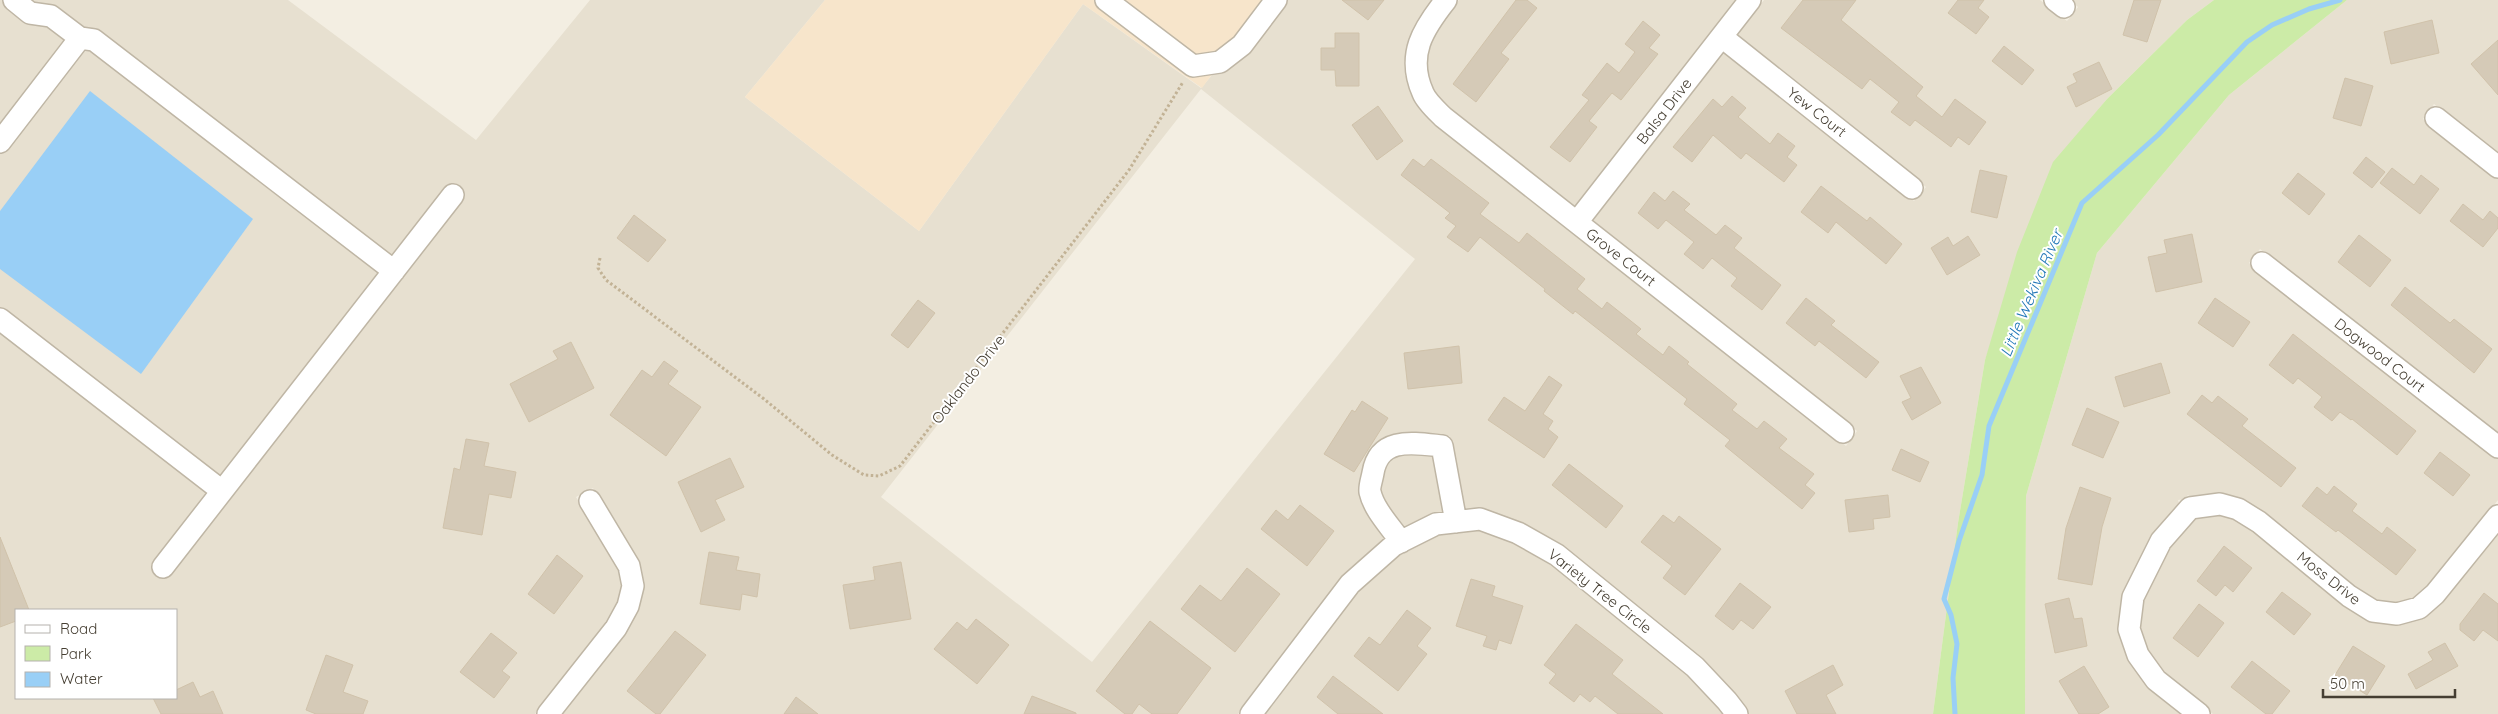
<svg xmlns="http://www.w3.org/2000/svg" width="2498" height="714" font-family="Quicksand,sans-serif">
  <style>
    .residential { fill: #e7e0d0; fill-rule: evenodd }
    .commercial { fill: #f7e5cb }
    .green { fill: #cceba7 }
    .water { fill: #99cff6 }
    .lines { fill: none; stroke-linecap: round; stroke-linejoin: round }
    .stream { stroke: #99cff6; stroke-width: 5 }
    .building { fill: #d5cab7; stroke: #d0c2aa }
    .minor-casing { stroke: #bfb6a5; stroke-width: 24 }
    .path { stroke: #c2b295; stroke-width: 3; stroke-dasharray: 2.5 2.5; stroke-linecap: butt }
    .minor { stroke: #fff; stroke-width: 21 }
    .labels { text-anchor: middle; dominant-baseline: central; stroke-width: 4; stroke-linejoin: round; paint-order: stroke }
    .street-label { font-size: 15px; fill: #453e32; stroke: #fff }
    .water-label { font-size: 16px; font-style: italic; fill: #2479b8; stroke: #fff }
  </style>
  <rect width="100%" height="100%" fill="#f3eee2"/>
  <path class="residential" d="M0,0H288L476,140L590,0H825L745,97L919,231L1083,4L1201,88L1276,0H1433L1418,19L1409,39L1407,60L1404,61L1405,76L1408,77L1437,124L1846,446L1857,431L1590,222L1724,50L1914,201L1926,187L1735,36L1764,0H2040L2067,21L2078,7L2070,0H2214L2187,20L2107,99L2054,162L1985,360L1958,523L1933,714H1748L1735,696L1563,548L1464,512L1450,436L1431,437L1444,514L1342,578L1238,714H562L624,635L639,565L593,488L576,497L620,569L623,584L619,602L608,623L535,714H0ZM1201,89L1415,259L1092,662L881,497ZM16,610H176V698H16Z
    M1459,0H1738L1574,209L1449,110L1432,91L1426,69L1429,45L1435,31Z
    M2347,0H2498V155L2434,104L2423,119L2498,178V435L2260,249L2249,263L2498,458V500L2428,587L2413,599L2395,604L2376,601L2354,589L2265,515L2192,498L2188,495L2184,499L2178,500L2179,504L2119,627L2184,714H2025L2026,496L2097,253L2229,95Z
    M2220,513L2235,518L2254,529L2369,618L2443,601L2498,533V714H2213L2163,674L2147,652L2139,629L2142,600L2169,547L2196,517Z
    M1480,529L1515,541L1552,562L1689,673L1725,714H1264L1357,591L1400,553L1440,533Z"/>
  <path class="commercial" d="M825,0H1266L1202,88L1083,4L919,231L745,97Z"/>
  <path class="green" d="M2214,0H2347L2229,95L2097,253L2026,496L2025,714H1933L1958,523L1985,360L2017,252L2053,162L2107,99L2187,20Z"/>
  <path class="water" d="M90,91L253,219L141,374L0,269V211Z"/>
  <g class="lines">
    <path class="stream" d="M1955,714L1953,678L1957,644L1951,615L1944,599L1959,541L1982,475L1989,426L2082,203L2158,135L2247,42L2272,25L2309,9L2340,0"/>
  </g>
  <path class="building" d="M1342,0H1384L1368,20Z
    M1516,0H1527L1537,8L1501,53L1509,59L1476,102L1453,84Z
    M1803,0H1856L1841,20L1923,87L1916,96L1942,117L1955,99L1986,122L1969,145L1958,137L1951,147L1915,120L1910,126L1891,112L1899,102L1870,79L1862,89L1781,28Z
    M1958,0H1984L1978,8L1989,17L1976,34L1948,13Z
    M2134,0H2161L2147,42L2123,35Z
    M2432,20L2439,53L2391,64L2384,32Z
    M1643,21L1660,35L1649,48L1658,54L1621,100L1612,93L1589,121L1597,127L1570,162L1550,147L1589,100L1582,95L1607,63L1619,73L1635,52L1625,44Z
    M1335,33H1359V86H1336L1335,70H1321V48H1335Z
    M2498,40V95L2471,64Z
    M2004,46L2034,70L2022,85L1992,61Z
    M2099,62L2112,89L2076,107L2067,87L2077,82L2073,74Z
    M2345,78L2373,86L2361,126L2333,118Z
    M1732,96L1746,108L1738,117L1770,144L1778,133L1795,146L1787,157L1797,165L1784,182L1746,153L1741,159L1713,135L1692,162L1673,147L1713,99L1722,107Z
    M1378,106L1403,141L1377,160L1352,125Z
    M2366,157L2385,172L2372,188L2353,173Z
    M1413,159L1424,167L1431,159L1489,203L1480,214L1519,243L1527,233L1585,279L1577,289L1602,309L1607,302L1641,329L1636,334L1663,355L1669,346L1689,362L1687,364L1737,404L1732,410L1757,429L1764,421L1787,439L1779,448L1814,474L1805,485L1815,493L1802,509L1725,446L1730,440L1684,404L1687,399L1575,311L1573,314L1544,291L1545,289L1480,237L1468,252L1447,237L1456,226L1445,218L1450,213L1401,175Z
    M2392,168L2414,185L2421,175L2439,189L2420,214L2380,183Z
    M1980,170L2007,176L1997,218L1971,212Z
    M2298,173L2325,194L2309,215L2282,193Z
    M1821,186L1867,221L1870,217L1902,244L1886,264L1836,222L1828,233L1801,212Z
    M1673,191L1690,204L1684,210L1716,235L1725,225L1742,238L1734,248L1781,285L1762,310L1731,286L1737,278L1712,258L1703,269L1684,254L1694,242L1666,220L1658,229L1638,213L1654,192L1665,201Z
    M2463,204L2483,220L2490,211L2498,218V228L2483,247L2450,221Z
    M634,215L666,240L648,262L617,238Z
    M2192,234L2202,282L2156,292L2148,257L2167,253L2164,240Z
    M2359,235L2391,260L2370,287L2338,262Z
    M1968,236L1980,255L1947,275L1931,248L1948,237L1953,246Z
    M2405,287L2450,323L2454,319L2492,349L2474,373L2391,305Z
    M1806,298L1835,321L1831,325L1879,362L1866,378L1819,341L1815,346L1786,323Z
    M2215,298L2250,322L2233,347L2198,323Z
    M918,300L935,313L908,348L891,335Z
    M2293,334L2416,431L2397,455L2352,419L2351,420L2340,412L2332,421L2314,407L2322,397L2298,378L2293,384L2269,365Z
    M571,342L594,388L529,422L510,384L558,359L553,351Z
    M1459,346L1462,383L1408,389L1404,353Z
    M664,361L678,371L668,384L701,407L666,456L610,415L642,370L652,377Z
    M2161,363L2170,393L2124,407L2115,377Z
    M1921,367L1941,403L1912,420L1902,402L1911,398L1900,376Z
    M1549,376L1562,385L1543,414L1553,421L1548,429L1558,437L1544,458L1488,420L1504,397L1525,411Z
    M2202,395L2212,403L2218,396L2248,419L2242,426L2296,468L2281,487L2187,414Z
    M1362,401L1388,418L1354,472L1324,454L1352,410L1355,412Z
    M2087,408L2119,422L2103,458L2072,445Z
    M466,439L489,443L484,466L516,472L511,498L489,494L482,535L443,528L454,468L460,470Z
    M1901,449L1929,462L1920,482L1892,470Z
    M2440,452L2470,475L2453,496L2424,473Z
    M730,458L744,487L715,500L725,520L701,532L678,482Z
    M1569,464L1623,506L1606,528L1552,485Z
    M2334,486L2357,504L2352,511L2382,534L2387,527L2416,550L2396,575L2338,530L2336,532L2302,506L2317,487L2327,495Z
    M2080,487L2111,498L2102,527L2092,585L2058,579L2066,528Z
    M1888,495L1890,517L1873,519L1874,529L1849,532L1845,500Z
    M1300,505L1334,531L1307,566L1261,529L1276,510L1288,520Z
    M1663,515L1674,523L1679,516L1721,549L1685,595L1663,578L1672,566L1641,542Z
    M0,537L29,610H16V621L0,627Z
    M2224,546L2252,568L2233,592L2225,585L2216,596L2197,581Z
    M709,552L739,557L736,570L760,574L757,597L742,594L740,610L700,604Z
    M557,555L583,576L554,614L528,594Z
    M901,562L911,619L850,629L843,585L875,580L873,567Z
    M1247,568L1280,594L1235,652L1181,609L1200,585L1221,601Z
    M1471,579L1495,586L1492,596L1523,606L1511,644L1499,640L1496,650L1483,646L1487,636L1456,626Z
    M1740,583L1771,607L1753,629L1741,620L1733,630L1715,616Z
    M2282,592L2311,614L2294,635L2266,612Z
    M2484,593L2498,604V641L2483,630L2474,641L2460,630V624Z
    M2069,598L2074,619L2082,618L2087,646L2055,653L2045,604Z
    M2199,604L2224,623L2198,657L2173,638Z
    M1407,610L1431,628L1417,646L1427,654L1398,691L1354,656L1369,637L1380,645Z
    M976,619L1009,645L977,684L934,649L957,622L967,630Z
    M1150,621L1211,668L1177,714H1152L1139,704L1132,714H1125L1096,691Z
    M1576,624L1623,660L1612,674L1663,714H1618L1595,696L1590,702L1580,694L1574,702L1549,683L1556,674L1544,665Z
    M675,631L706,655L660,714H656L627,691Z
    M491,633L517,653L502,671L510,677L494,698L460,672Z
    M2445,643L2458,666L2416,689L2408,674L2433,660L2428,652Z
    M2353,646L2385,666L2367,695L2335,675Z
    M326,655L353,665L343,692L368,701L363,714H316L306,710Z
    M2252,661L2290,691L2272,714H2266L2231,687Z
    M1833,665L1843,685L1826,695L1836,714H1797L1785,691Z
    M2084,666L2109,707L2098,714H2079L2059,681Z
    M1333,676L1383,714H1338L1317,697Z
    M193,682L200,697L213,691L223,714H161L153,698H176V690Z
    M1032,696L1076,713V714H1024Z
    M796,697L818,714H784Z"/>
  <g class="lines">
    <g class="minor-casing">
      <path id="minor" d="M1106,0L1193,66L1220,62L1242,45L1276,0
        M1446,0C1423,29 1406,55 1423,93C1426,101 1436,110 1443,117L1843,432
        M2055,0L2064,7
        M1722,37L1912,188
        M80,38L94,40L394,271
        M2436,118L2498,167
        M0,142L80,38L51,16L30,13L14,0
        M1577,222L1750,0
        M2262,263L2498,447
        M0,319L222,491
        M1401,542C1391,527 1374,510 1370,492C1369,487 1372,479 1373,473C1379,436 1414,443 1442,446L1456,522
        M163,567L453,195
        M548,714L616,628L628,606L633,586L629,566L590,501
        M1251,714L1350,584L1394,545L1436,524L1480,519L1518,533L1557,555L1695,667L1727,701L1737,714
        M2199,714L2156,680L2138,655L2129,629L2133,597L2161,541L2190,508L2220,504L2238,509L2259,522L2349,596L2373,611L2397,614L2419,608L2435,594L2498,516"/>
    </g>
    <path class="path" d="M600,258L598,268L606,280L764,399L832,455L864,475L879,476L900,466L1129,170L1183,82"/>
    <use href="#minor" class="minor"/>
  </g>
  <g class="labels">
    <g class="street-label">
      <text transform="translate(1664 111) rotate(-52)">Balsa Drive</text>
      <text transform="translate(1817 112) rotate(38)">Yew Court</text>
      <text transform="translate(1621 257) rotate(38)">Grove Court</text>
      <text transform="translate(2380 355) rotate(38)">Dogwood Court</text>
      <text transform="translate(968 379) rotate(-52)">Oaklando Drive</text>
      <text transform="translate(2329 578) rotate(38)">Moss Drive</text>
      <text transform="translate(1600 591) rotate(38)">Variety Tree Circle</text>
    </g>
    <g class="water-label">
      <text transform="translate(2031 293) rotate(-67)">Little Wekiva River</text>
    </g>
  </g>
  <rect x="15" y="609" width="162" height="90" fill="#ffffff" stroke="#b5b2ad"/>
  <rect x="25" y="625" width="25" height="8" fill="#ffffff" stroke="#b5b2ad"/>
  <text x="60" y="634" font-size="15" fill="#453e32">Road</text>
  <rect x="25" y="646" width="25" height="15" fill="#cceba7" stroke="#b5b2ad"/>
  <text x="60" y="659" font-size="15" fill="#453e32">Park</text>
  <rect x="25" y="672" width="25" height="15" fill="#99cff6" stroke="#b5b2ad"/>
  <text x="60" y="684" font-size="15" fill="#453e32">Water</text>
  <path d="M2323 689v8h132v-8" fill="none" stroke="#453e32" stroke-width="2.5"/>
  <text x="2330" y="689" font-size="15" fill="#453e32" stroke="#ffffff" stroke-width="4" paint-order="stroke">50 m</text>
</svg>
